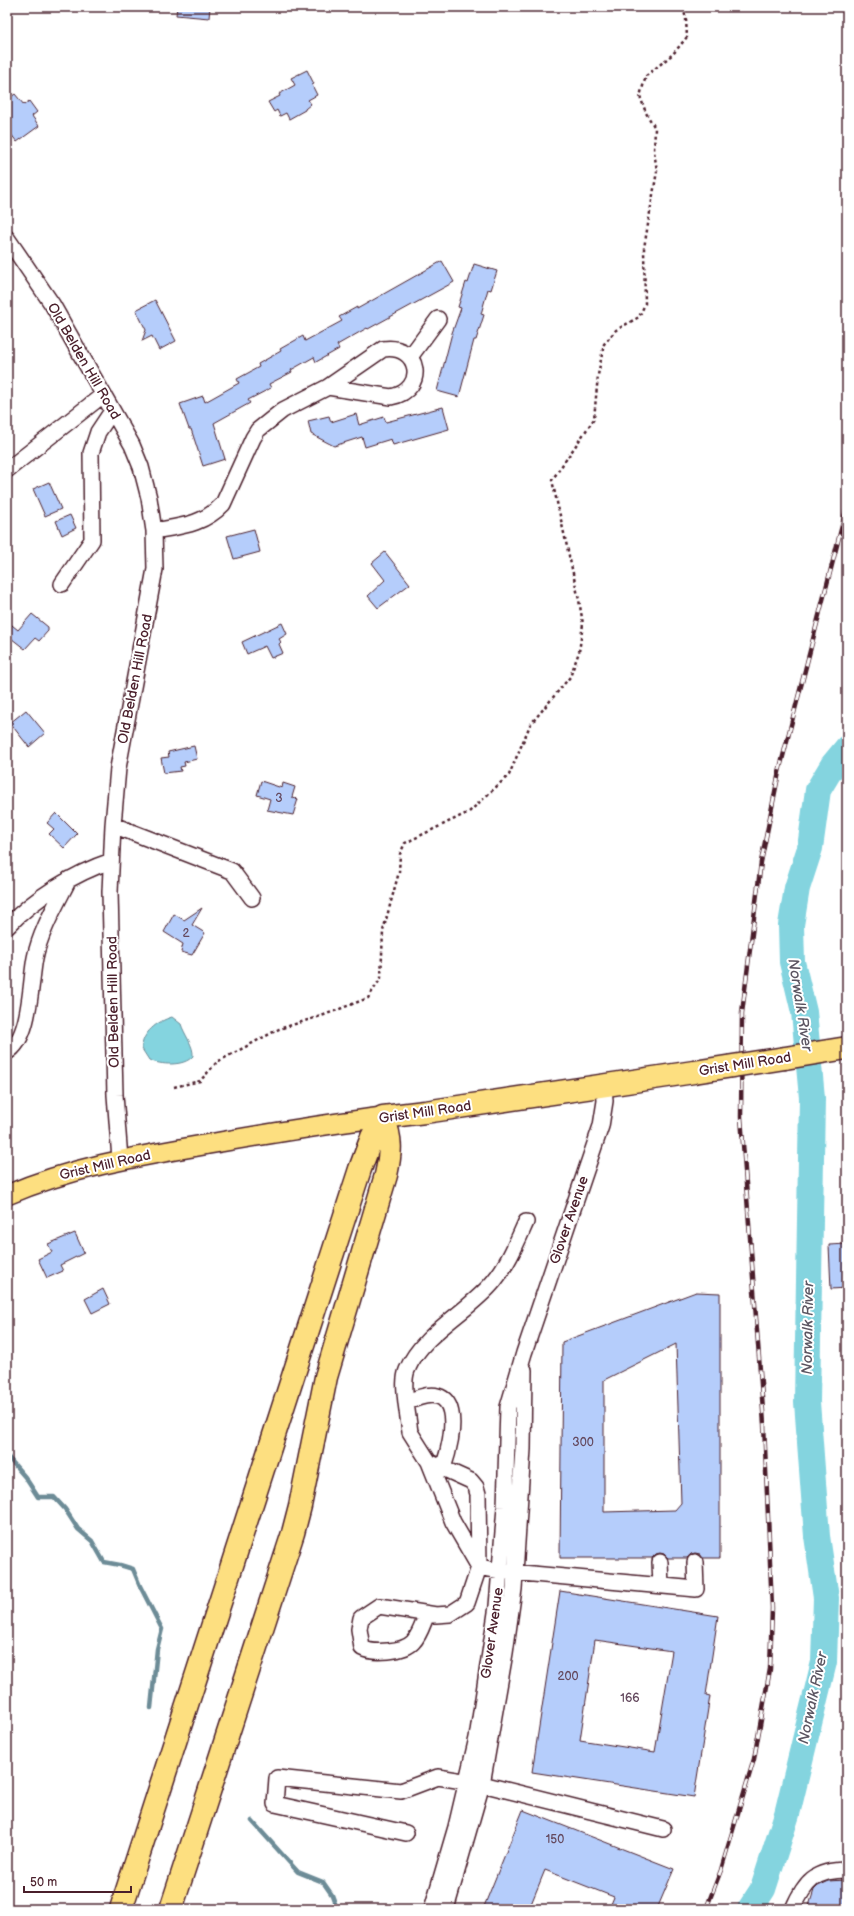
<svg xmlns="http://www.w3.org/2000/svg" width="854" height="1916" font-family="'Balsamiq Sans',sans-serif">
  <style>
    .water { fill: #84d4df; stroke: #6d8c97 }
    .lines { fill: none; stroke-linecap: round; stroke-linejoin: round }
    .stream { stroke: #6d8c97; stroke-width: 4.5 }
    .river { stroke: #84d4df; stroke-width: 26 }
    .building { fill: #b5cdfb; stroke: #4a1f2b; fill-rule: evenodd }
    .minor-casing { stroke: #4a1f2b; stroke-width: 18 }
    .major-casing { stroke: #4a1f2b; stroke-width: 22 }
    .highway-casing { stroke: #4a1f2b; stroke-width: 25 }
    .path { stroke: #4a1f2b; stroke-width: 2.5; stroke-dasharray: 3 3; stroke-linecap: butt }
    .minor { stroke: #fff; stroke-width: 15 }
    .major { stroke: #fddf80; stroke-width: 19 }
    .highway { stroke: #fddf80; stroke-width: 22 }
    .rail-casing { stroke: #4a1f2b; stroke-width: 4.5 }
    .rail { stroke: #fff; stroke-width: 3; stroke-dasharray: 9; stroke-linecap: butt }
    .highway-bridge-casing { stroke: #4a1f2b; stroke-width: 25; stroke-linecap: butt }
    .highway-bridge { stroke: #fddf80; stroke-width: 22 }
    .labels { text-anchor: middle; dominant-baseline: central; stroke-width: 4; stroke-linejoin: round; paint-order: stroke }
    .number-label { font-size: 12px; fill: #654a5f }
    .street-label { font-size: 14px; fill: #4a1f2b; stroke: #fff }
    .water-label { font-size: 15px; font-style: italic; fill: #5b5561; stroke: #fff }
  </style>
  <rect width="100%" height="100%" fill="#fff"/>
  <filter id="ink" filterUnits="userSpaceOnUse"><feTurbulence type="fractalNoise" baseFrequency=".025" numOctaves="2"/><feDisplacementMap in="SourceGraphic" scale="8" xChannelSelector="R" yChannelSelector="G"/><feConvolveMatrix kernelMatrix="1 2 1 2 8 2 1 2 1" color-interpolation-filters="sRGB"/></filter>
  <g filter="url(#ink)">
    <path class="water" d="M172,1017L181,1024C184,1034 194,1046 193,1056C184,1067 160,1065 149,1060L142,1049C141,1033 158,1021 172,1017Z"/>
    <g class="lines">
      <path class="stream" d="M7,1456L25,1477L38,1497H54L65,1509L78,1529L92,1541L104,1562L120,1565L133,1569L140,1586L162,1629L157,1649L151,1708
        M252,1821L298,1872L323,1882L332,1895L337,1909"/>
      <path class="river" d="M750,1909L763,1889L787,1814L824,1662L826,1598L817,1536L807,1402L812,1098L804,1012L792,962L791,925L797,888L810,848L818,790L833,765L847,748"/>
    </g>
    <path class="building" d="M177,7H210L209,18L176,15Z
      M307,70L314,84L312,85L317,95L308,100L311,104L305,109V110L289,119L286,113L280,116L277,110L274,112L268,102L280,96L279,94L295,85L291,78Z
      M15,94L24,105L29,101L37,112L32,116L39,126L17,142L7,129V100Z
      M442,261L454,282L368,329L367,328L337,345L339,349L316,362L314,357L291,370L292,372L269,384L271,388L248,400L250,403L214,423L225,459L203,466L191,429H189L180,404L203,396L205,402L239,383L237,379L259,367L258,364L281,351L280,349L303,336L305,341L342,321L339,317L357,307V309Z
      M474,264L497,271L491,290L488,289L481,314L484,315L476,340H474L459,397L437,391L452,333L461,308L458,307L466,282L468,283Z
      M155,300L176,341L159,350L152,336L142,341L146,330L136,310Z
      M443,407L449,429L393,445L391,439L365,447L362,437L334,446L311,434L308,421L329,416L331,422L356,414L359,425L384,417L386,422Z
      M49,482L61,509L45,516L33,489Z
      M70,515L76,528L62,535L56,521Z
      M254,529L260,552L234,559L227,536Z
      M385,552L410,584L378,608L368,596L385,580L372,563Z
      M32,614L48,627V631L39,641L35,638L25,649L7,635V621L18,630Z
      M282,623L287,634L279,639L281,642L279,644L283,653L271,658L265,646L247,654L242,642Z
      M26,710L45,733L29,747L10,723Z
      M194,746L197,759L184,762L185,766L180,767L181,771L164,773L161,758L169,757L168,752Z
      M261,781L282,788L283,783L295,787L292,797L298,799L293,815L267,810L270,799L257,795Z
      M56,813L77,834L64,848L49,834L54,829L47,823Z
      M202,908L192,925L205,933L192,955L181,952L183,944L164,932L174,914L184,920Z
      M75,1233L84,1253L60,1265L63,1271L47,1278L38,1259L52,1252L48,1244Z
      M847,1244V1288L831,1289L829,1245Z
      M103,1289L110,1304L92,1313L85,1299Z
      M696,1292L720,1293V1558H703L700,1554L695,1553L691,1554L687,1558H668L664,1554L660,1553L656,1554L652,1558H560L562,1342ZM676,1344L681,1503L675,1510L604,1512V1380Z
      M560,1591L718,1616L706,1695L710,1696L694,1797L532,1772ZM595,1640L672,1651L655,1752L580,1740Z
      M523,1810L674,1869L657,1909H609L614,1897L545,1870L529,1909H483Z
      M847,1880V1909H808L814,1890L818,1886L829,1881Z"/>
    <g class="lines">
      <g class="minor-casing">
        <path id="minor" d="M7,238L52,304L132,445L141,467L149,498L154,531L155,569L118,768L113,825L110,892L115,1095L120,1159
          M410,357L438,319
          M7,470L103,395
          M154,531C181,526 203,525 223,504L253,438L258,430L283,410L328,387L383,349C420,343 428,390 391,397L328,387
          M62,584L92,540L91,453L98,432L112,411
          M113,825L232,871L252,898
          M7,927C34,898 75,873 111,861
          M7,1052C31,1039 30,983 35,958C40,932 57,903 69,879
          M406,1403C405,1392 403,1380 407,1370C423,1332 469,1312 494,1281C508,1264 517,1242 526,1222
          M429,1462L453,1522L479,1567L501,1571L696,1589L695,1562
          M660,1562L661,1586
          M427,1614C423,1623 420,1635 413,1642C404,1652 373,1654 362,1648L359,1629L361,1618L379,1606L436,1615L450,1614L467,1603L479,1567L478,1494L476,1487L471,1481L429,1462L410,1432L406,1403C464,1374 455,1434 443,1468
          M406,1833L275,1804L277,1778L401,1791L438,1777L482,1784L663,1829
          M432,1909L456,1827L477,1738L497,1606L505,1507L508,1407L524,1353L601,1126L605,1101L604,1085
          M446,1909L482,1784L505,1653L514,1589L523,1449L524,1370
          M793,1909C805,1881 815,1870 847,1870"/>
      </g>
      <g class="major-casing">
        <path id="major" d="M7,1195C72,1167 140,1156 209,1144C267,1134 325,1124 383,1117"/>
      </g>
      <g class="highway-casing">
        <path id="highway" d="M785,1058L847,1048
          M383,1117L425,1112L694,1072
          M121,1909L360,1169L372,1137L383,1117
          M171,1909L293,1533L300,1506L326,1377L386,1175C391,1153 392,1139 383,1117"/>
      </g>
      <path class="path" d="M174,1087L200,1081L217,1062L279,1029L324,1015L368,998L381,978L383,931L399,872L400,854L405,843L469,812L509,775L530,725L570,677L579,652L583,624L579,600L552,480L594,419L598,375L604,344L616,330L639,317L645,304L644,248L657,171L654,151L655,128L646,113L640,96L646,76L673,54L687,37L686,19L683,7"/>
      <use href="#minor" class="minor"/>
      <use href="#major" class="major"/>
      <use href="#highway" class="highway"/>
      <g class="rail-casing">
        <path id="rail" d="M706,1909L721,1870L754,1759L770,1669L772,1608L764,1424L741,1117L742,1013L761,862L779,772L847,506"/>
      </g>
      <use href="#rail" class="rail"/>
      <g class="highway-bridge-casing">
        <path id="highway-bridge" d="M694,1072L785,1058"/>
      </g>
      <use href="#highway-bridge" class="highway-bridge"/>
    </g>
  </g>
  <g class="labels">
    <g class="number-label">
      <text x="279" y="798">3</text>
      <text x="186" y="933">2</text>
      <text x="583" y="1442">300</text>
      <text x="568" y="1676">200</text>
      <text x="630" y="1698">166</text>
      <text x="555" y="1839">150</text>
    </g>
    <g class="street-label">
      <text transform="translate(84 361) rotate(60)">Old Belden Hill Road</text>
      <text transform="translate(135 679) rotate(-79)">Old Belden Hill Road</text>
      <text transform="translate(113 1002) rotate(-91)">Old Belden Hill Road</text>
      <text transform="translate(745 1064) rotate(-9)">Grist Mill Road</text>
      <text transform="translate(425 1112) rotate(-8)">Grist Mill Road</text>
      <text transform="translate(105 1165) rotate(-13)">Grist Mill Road</text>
      <text transform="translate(569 1220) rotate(-71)">Glover Avenue</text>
      <text transform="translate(492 1633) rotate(-82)">Glover Avenue</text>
    </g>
    <g class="water-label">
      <text transform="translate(800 1005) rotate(81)">Norwalk River</text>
      <text transform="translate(808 1328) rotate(-89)">Norwalk River</text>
      <text transform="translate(813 1698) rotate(-78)">Norwalk River</text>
    </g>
  </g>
  <rect width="854" height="1916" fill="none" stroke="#fff" stroke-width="24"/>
  <rect x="12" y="12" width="830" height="1892" fill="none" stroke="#4a1f2b" stroke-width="1.5" filter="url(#ink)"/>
  <path d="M24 1886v6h107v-6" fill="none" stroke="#4a1f2b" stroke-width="2"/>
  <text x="30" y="1886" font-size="12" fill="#4a1f2b" stroke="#ffffff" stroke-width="3" paint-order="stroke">50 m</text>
</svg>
